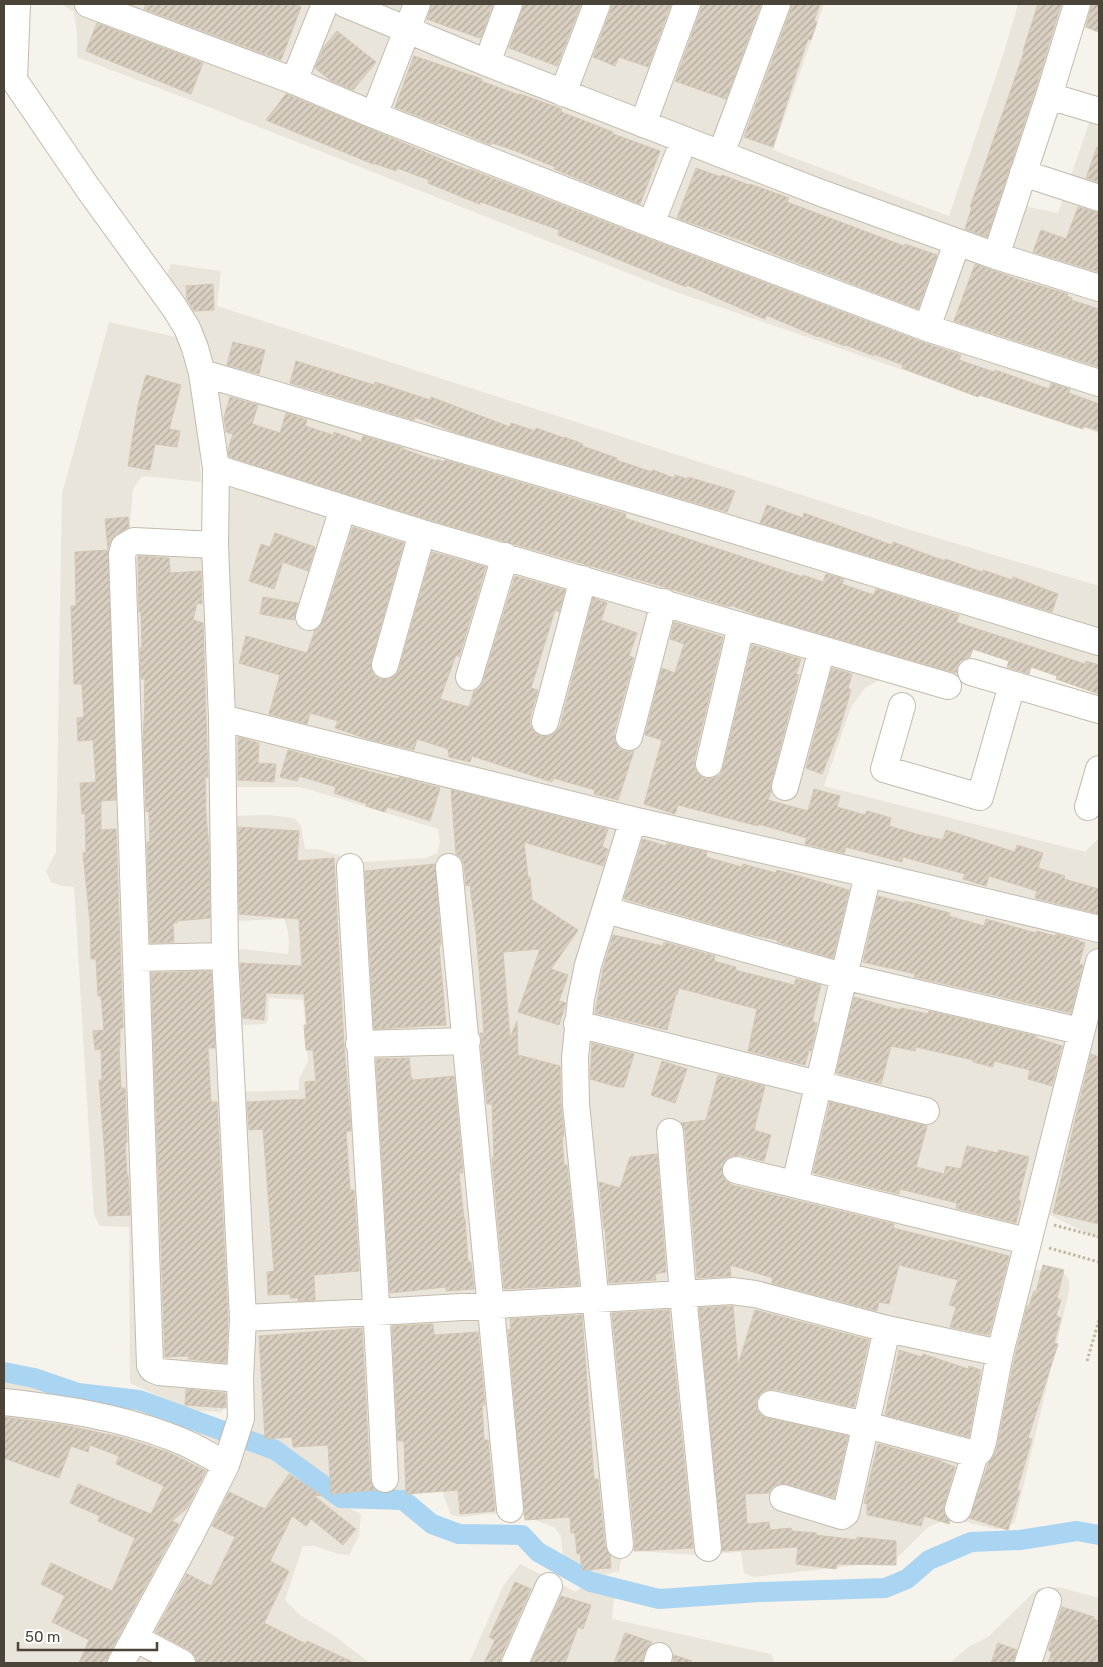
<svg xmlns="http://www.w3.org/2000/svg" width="1103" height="1667" font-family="Rubik,sans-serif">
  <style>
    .residential { fill: #eae5da }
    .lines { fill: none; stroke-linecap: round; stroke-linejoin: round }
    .canal { stroke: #a9d4f2; stroke-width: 20 }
    .building { fill: url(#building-hatch); stroke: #d3c7b4 }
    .minor-casing { stroke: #c2bbae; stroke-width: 28 }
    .path { stroke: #c4b79f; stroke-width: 3; stroke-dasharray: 2.5 2.5; stroke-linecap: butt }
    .minor { stroke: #fff; stroke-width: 26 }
  </style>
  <defs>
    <pattern id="building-hatch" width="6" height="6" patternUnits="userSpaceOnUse" patternTransform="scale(1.25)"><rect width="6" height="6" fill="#d8cfc1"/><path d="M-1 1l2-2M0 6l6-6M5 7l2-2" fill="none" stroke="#b1aa9e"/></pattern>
  </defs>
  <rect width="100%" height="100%" fill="#f6f3ec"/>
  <path class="residential" d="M61,4H824L773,150L949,216L1004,52L1018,4H1099V33L1078,25L1018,205L1058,213L1095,106L1099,107V433L923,377L676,292L211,108L77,57V34L74,12Z
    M171,264L221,271L217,306L904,528L1099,586V685L972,647L960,681L885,677L865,688L851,707L824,786L1085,852L1099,838V1239L1042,1211L1033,1270L1062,1271L1069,1280V1291L1015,1522L1006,1529H995L950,1518L928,1527L894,1561L754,1577L744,1573L741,1552L694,1555L623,1550L619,1571L593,1578L582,1576L570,1569L563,1559L561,1536L554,1527L515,1513L486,1514L464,1517L451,1515L440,1486L350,1500L340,1498L330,1493L317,1475L254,1434L250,1423L236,1092L299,1090V1079L308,1061L303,1000L269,998L268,1020L265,1024L230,1026L231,952L242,949L288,954L289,942L288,931L284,919L238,921L227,918V816L269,815L294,818L301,826L305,849H317L339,855L349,863L426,858L437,853L440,842L438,829L311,790L299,787H237L228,780L211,398L165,278Z
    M109,322L185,339L199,423L201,482L142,476L133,489L130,525L131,538L200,544L208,570L228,1198L229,1403L221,1412L182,1410L167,1400L130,1383L129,1227L100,1226L94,1215L74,887L62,886L51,882L46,871L56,852L62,494Z
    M4,1378L198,1421L220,1429L290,1466L337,1502L361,1514L359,1536L349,1555L338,1554L315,1546H303L285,1600L301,1616L332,1634L370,1663H4Z
    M520,1564L576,1592L584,1584L606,1589L614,1597L612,1619L771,1654L775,1663H469L503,1586Z
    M1059,1587L1099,1598V1663H947L951,1662L968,1647L988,1637L1037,1589Z"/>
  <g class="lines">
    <path class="canal" d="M4,1372L34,1378L78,1393L139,1400L275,1450L341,1498L403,1500L432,1524L459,1534L522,1535L538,1552L591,1582L659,1599L760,1592L885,1588L907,1579L929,1560L971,1542L1020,1540L1077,1531L1099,1535"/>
  </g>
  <path class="building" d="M146,4H293L301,7L281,60L144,9Z
    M432,4H493L481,37L479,38L427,19Z
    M524,4H581L557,66L509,48Z
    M612,4H671L648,67L619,57L615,66L593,57L611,9Z
    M702,4H761L726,99L675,81L701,9Z
    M792,4H820L814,21L817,22L811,40L808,39L796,74L773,147L744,137L791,9Z
    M1038,4H1061L1035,91L987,237L965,229L972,207H970L1024,52L1023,51Z
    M1092,4H1099V32L1086,27Z
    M97,23L203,63L191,94L86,51Z
    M337,31L376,62L353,90L330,80L315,68L324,47Z
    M414,56L482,79L481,81L519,95L520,94L562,109L561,112L613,132V134L660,151L640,204L554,169L555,167L516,151L492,143L491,145L439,123L438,124L395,107Z
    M286,94L468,170L469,169L646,238L922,342L961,355L959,360L994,372L995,370L1049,389L1051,383L1070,389L1069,393L1099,404V431L1084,426L1083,429L979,395L978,397L902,368L903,365L874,354V356L846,345L845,346L819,336L818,337L766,315L765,319L687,285L686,287L558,235L559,230L481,202L479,204L428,183L429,180L397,168L396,171L373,163V164L266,120Z
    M1097,147L1099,148V182L1086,178Z
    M696,168L721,177L722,175L749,185L750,184L789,198L787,202L904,246L905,244L937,255L918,309L780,256L746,242L677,218Z
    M1078,207L1099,213V272L1033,252L1041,230L1066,239Z
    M975,264L1023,281L1068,294L1067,296L1072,298L1071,300L1099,309V367L954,321Z
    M213,284L214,310L194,311L187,299L186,286Z
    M233,342L265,350L259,374L227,365Z
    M296,361L374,385L375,382L430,400L431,397L510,427L511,423L535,431L536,428L564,438V437L583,444L582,446L617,458L616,460L652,472L653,470L674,478L675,475L687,479L688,477L735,491L727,512L454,432L415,417L414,420L290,383Z
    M146,375L181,385L169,429L180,431L177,447L155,444L150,470L128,466L138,405Z
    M230,397L258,405L252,424L280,433L286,413L307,420L305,426L333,435L334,432L361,442L363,436L404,448L403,449L437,461V459L444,462L445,460L626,514L625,518L803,577V575L823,582L826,574L844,579L842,584L874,595L876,589L959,615L956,622L1085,664L1086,661L1099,665V694L1056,679L1057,676L1031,667L1029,674L1007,667L1009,661L973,649L970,657L960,661L957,667L956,673L759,616L730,605V607L668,588L426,519L229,457L228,450L233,434L226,432L224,417Z
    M767,505L803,518L804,513L892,545L893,542L945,561V559L982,572L983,570L1012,580L1013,577L1058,594L1052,612L760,523Z
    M128,517L129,527L116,535L110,542L108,549L105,519Z
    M353,527L404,543L371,661V669L374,675L380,679H389L396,675L399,669L432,552L486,567L459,657L456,655L440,699L469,707L474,691L480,688L483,681L515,576L565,590L559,612L555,610L531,688L538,690L530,718V725L534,732L541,736H549L556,732L560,726L593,598L607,603L601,620L637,633L629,656L634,658L614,733L615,741L619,748L626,752L634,751L618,800L594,794L595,790L553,778L552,782L472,756L470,762L449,757L448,749L417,739L414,750L368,739L335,728L338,721L310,713L307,724L269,714L280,675L239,663L246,636L307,653L315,630L319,628L323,621Z
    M275,533L315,547L308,571L283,562L274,589L249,581L261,544L270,547Z
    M108,550L116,800L101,801V830L116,829L123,1028H120V1048H119L121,1088H125L127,1142L125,1143L127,1175H128L130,1215L108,1216L105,1157L99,1080H102L101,1049L95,1050L93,1031L104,1030L101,996H98L96,959H91L90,922L83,853L86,852L85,813L82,814L80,783L96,782L93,740L78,741L77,718L84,717L82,684H74L71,606H76L75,552Z
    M138,556L169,558L170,573L201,571L202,604L197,603L193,620L203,623L208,777H205L206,804H205L209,847L210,918L177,921V923H173L174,942L150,943L147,842H150L149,811L146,812L143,739L145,702H144L145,679H141L140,648H142L141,612H139Z
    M263,597L298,603L294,620L260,614Z
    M674,622L723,637L694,761L695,769L699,775L706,779L714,778L720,775L723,768L752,645L801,659L796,674L799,675L771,783V792L768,800L808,811L814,789L840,796L837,807L865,815L867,811L891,818L889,826L920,835L943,840L946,830L1015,852L1017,845L1043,853L1038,868L1065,876L1064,879L1099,889V914L1035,898L1037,891L989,876L986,886L963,879L965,874L903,857L902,862L846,847L844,853L805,844L807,838L758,824V826L678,805L675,814L644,804L662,740L645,735L662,668L675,673L684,644L670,639Z
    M832,668L852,674L848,688L851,690L838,734L822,774L806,768Z
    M238,737L259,743L258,763L276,764L274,782L238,780Z
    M288,750L398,779L399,777L440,788L430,821L387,807L385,812L366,806L367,804L334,793L336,787L299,776L297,781L280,777Z
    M451,790L608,829L602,847L608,849L603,866L524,842L528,878L530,877L532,900L578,930L551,969L568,975L559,1001L566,1003L559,1025L518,1012L540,949L503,952L510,1038L517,1021L518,1055L560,1066L561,1104L564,1136L562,1137L564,1165H567L579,1285L505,1289L504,1288L492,1158L494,1157L492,1104H487L481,1045L482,1040L480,1033H484L476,932L470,885L466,886L464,865L461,858L456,854Z
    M238,827L299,831L297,861L334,858L344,1045L351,1131H346L350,1190H354L359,1271L314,1275L315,1300L298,1301V1298H290V1294L268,1295L267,1272L274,1271L263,1129L249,1130L247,1102L306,1099L305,1082L316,1081L313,1050H306L304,1025H307L304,994L266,993L264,1020L243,1018L240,963L302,966L299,919L239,914Z
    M643,839L666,846L667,843L707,852L706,857L742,867L743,864L776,873L777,870L849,890L833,958L777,942V940L744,933L624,899Z
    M435,864L441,945H439L446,1025L374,1029L365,871Z
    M878,896L905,903V901L950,913L949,916L984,926L986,919L1036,933L1037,931L1055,936L1056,934L1079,940V941L1085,943L1079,964L1083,965L1071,1013L928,980L914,977L915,974L863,962Z
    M613,935L663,946L664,942L715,956L714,961L736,967L735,970L794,985L796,979L821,985L812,1022L817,1023L811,1051L809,1050L805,1065L748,1051L757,1009L679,988L677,995L676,994L667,1030L595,1013L603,969Z
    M211,971L215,1048H208L211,1102H217L228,1318L226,1363L188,1359L189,1356L165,1357L151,973Z
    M854,997L900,1010L901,1008L928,1014L929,1011L1036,1036V1038L1062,1046L1052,1086L1028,1079L1030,1070L994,1061L993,1067L973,1062V1060L916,1047L915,1051L891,1046L881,1084L836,1073Z
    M592,1043L634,1054L624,1087H618L590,1079Z
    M1091,1054L1099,1057V1224L1053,1213Z
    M409,1058L411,1078H412L413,1080L454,1076L463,1173H459L464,1219H465L468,1262H471L474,1289L446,1291V1287L390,1293L376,1059Z
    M662,1061L687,1069L675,1103L651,1095Z
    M718,1075L765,1086L754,1130L771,1135L764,1161L739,1155L731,1156L725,1160L722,1166V1174L726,1181L732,1185L894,1224L893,1228L949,1242V1240L1009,1256L989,1335L950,1327L956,1307L949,1305L958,1280L899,1265L889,1304L879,1302L877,1311L772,1283L773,1278L730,1265L731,1276L697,1278L685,1131L681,1123L706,1120Z
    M830,1102L927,1126L916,1167L944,1174L946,1166L961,1169L967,1146L998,1153L999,1150L1029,1157L1018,1200L1021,1201L1016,1223L956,1208L957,1203L900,1189L899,1194L813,1173Z
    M657,1154L666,1272L655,1274L656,1280L609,1283L605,1228L604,1229L599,1182L620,1188L630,1157Z
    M1043,1265L1064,1270L1057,1298L1061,1300L1056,1316L1061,1318L1054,1343L1058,1344L1028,1438L1032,1439L1017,1490L1020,1491L1008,1530L969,1518L989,1462L994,1456L997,1447L1015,1356L1027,1306H1029L1034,1291L1036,1292Z
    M733,1306L738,1365L755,1310L869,1340L854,1407L774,1389L766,1390L760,1394L756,1401L757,1409L761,1415L767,1418L848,1436L834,1498L787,1484H779L772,1487L769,1493L745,1494L747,1524L769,1522L770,1530L791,1528L792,1531L816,1533V1535L857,1540V1537L896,1541V1565L837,1564L836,1569L796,1564L798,1547L722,1551L699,1308Z
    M669,1310L693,1548L634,1551L635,1544L612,1313Z
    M582,1315L594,1479H598L605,1546L610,1555L611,1568L582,1570L580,1553L577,1554L575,1533H571L570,1517L525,1520L508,1330L511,1329L510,1319Z
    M433,1324L434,1335L478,1332L485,1405H482L484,1440H488L495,1511L460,1514L458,1490L406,1494L404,1441H398L392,1326Z
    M362,1328L370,1480L375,1490L331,1494L328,1445L293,1447L292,1437L265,1439L259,1336Z
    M899,1350L922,1357L923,1354L968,1369L969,1366L981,1370L969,1437L885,1415Z
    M186,1389L225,1393L226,1408L185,1405Z
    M4,1417L64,1425L124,1438L170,1453L206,1471L187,1508L172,1521L179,1524L108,1656L106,1663H79L89,1640L52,1622L65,1596L41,1584L51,1563L112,1591L135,1538L98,1521L100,1516L70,1503L78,1484L151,1514L164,1486L116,1464L119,1456L90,1445L88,1452L71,1446L59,1478L4,1458Z
    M878,1444L942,1461V1462L955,1467L944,1505V1513L950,1521L949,1524L924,1516L921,1526L867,1515V1504L864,1503Z
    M289,1474L321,1495L314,1496L356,1529L343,1545L311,1519L306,1526L292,1516L270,1561L289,1571L264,1623L306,1644L307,1641L355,1663H197L195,1656L189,1650L155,1632L187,1574L211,1586L235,1537L212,1526L229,1492L265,1509Z
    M515,1582L531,1589L501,1657L500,1663H484L495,1640L489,1637Z
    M561,1596L591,1605L583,1629L578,1627L565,1663H531Z
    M1062,1607L1094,1617L1093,1619L1099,1621V1663H1048L1052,1652L1048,1650Z
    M625,1633L652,1642L645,1651L642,1663H614Z
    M998,1643L1017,1650L1013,1663H991Z
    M674,1655L692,1661L691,1663H673Z"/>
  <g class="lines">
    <g class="minor-casing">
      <path id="minor" d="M88,4L294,81L374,115L651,224L927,328L1099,383
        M345,4L487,63L821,193L996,256L1099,288
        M1077,4L1049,96L1099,111
        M487,63L509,4
        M4,65L87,187L174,307L187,328L195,348L202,373L216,468L215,545L222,718L225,956L243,1318L240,1379L241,1418L226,1465L190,1536L121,1663
        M14,80L17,4
        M294,81L325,4
        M563,93L597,4
        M374,115L417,4
        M643,124L687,4
        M721,154L777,4
        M1023,173L1099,198
        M651,224L684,140
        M996,256L1049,96
        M927,328L954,251
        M202,373L701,520L1099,642
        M216,468L422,533L948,686
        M215,545L134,541L124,547L122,554L150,1365L152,1369L159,1372L240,1379
        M309,617L343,508
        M385,665L422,533
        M971,672L1099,710
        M469,677L505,556
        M902,706L884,769L980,797L1012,685
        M222,718L633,820L868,874L1099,929
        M545,722L583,579
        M629,737L664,602
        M709,764L741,626
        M785,787L822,649
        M1088,807L1099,769
        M350,867C361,1071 376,1275 385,1479
        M449,867L510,1509
        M606,910L843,976L1080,1031
        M136,958L225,956
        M577,1024L926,1111
        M359,1044L467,1041
        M670,1132L683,1295L708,1548
        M736,1170L1027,1241
        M795,1184L868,874
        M243,1318L377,1312L732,1291L755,1294L887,1329L1000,1353L1099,962
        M4,1402C60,1408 115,1416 168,1436C189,1443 207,1454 226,1465
        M771,1404L866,1425L975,1454L980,1451L983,1442L1000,1353
        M783,1498L842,1516L846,1513L887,1329
        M958,1509L975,1454
        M620,1545L576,1104L575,1058L581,999L588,965L633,820
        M135,1638L182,1663
        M515,1663L549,1586
        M657,1663L659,1656
        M1028,1663L1048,1601"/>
    </g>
    <path class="path" d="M1054,1225L1099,1237
      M1049,1248L1099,1262
      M1087,1361L1099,1320"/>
    <use href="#minor" class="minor"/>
  </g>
  <rect width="1103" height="1667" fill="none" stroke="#4b4439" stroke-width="10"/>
  <path d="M18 1642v8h139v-8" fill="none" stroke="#4b4439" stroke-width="2.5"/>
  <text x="25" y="1642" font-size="15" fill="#4b4439" stroke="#ffffff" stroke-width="4" paint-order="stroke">50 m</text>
</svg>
